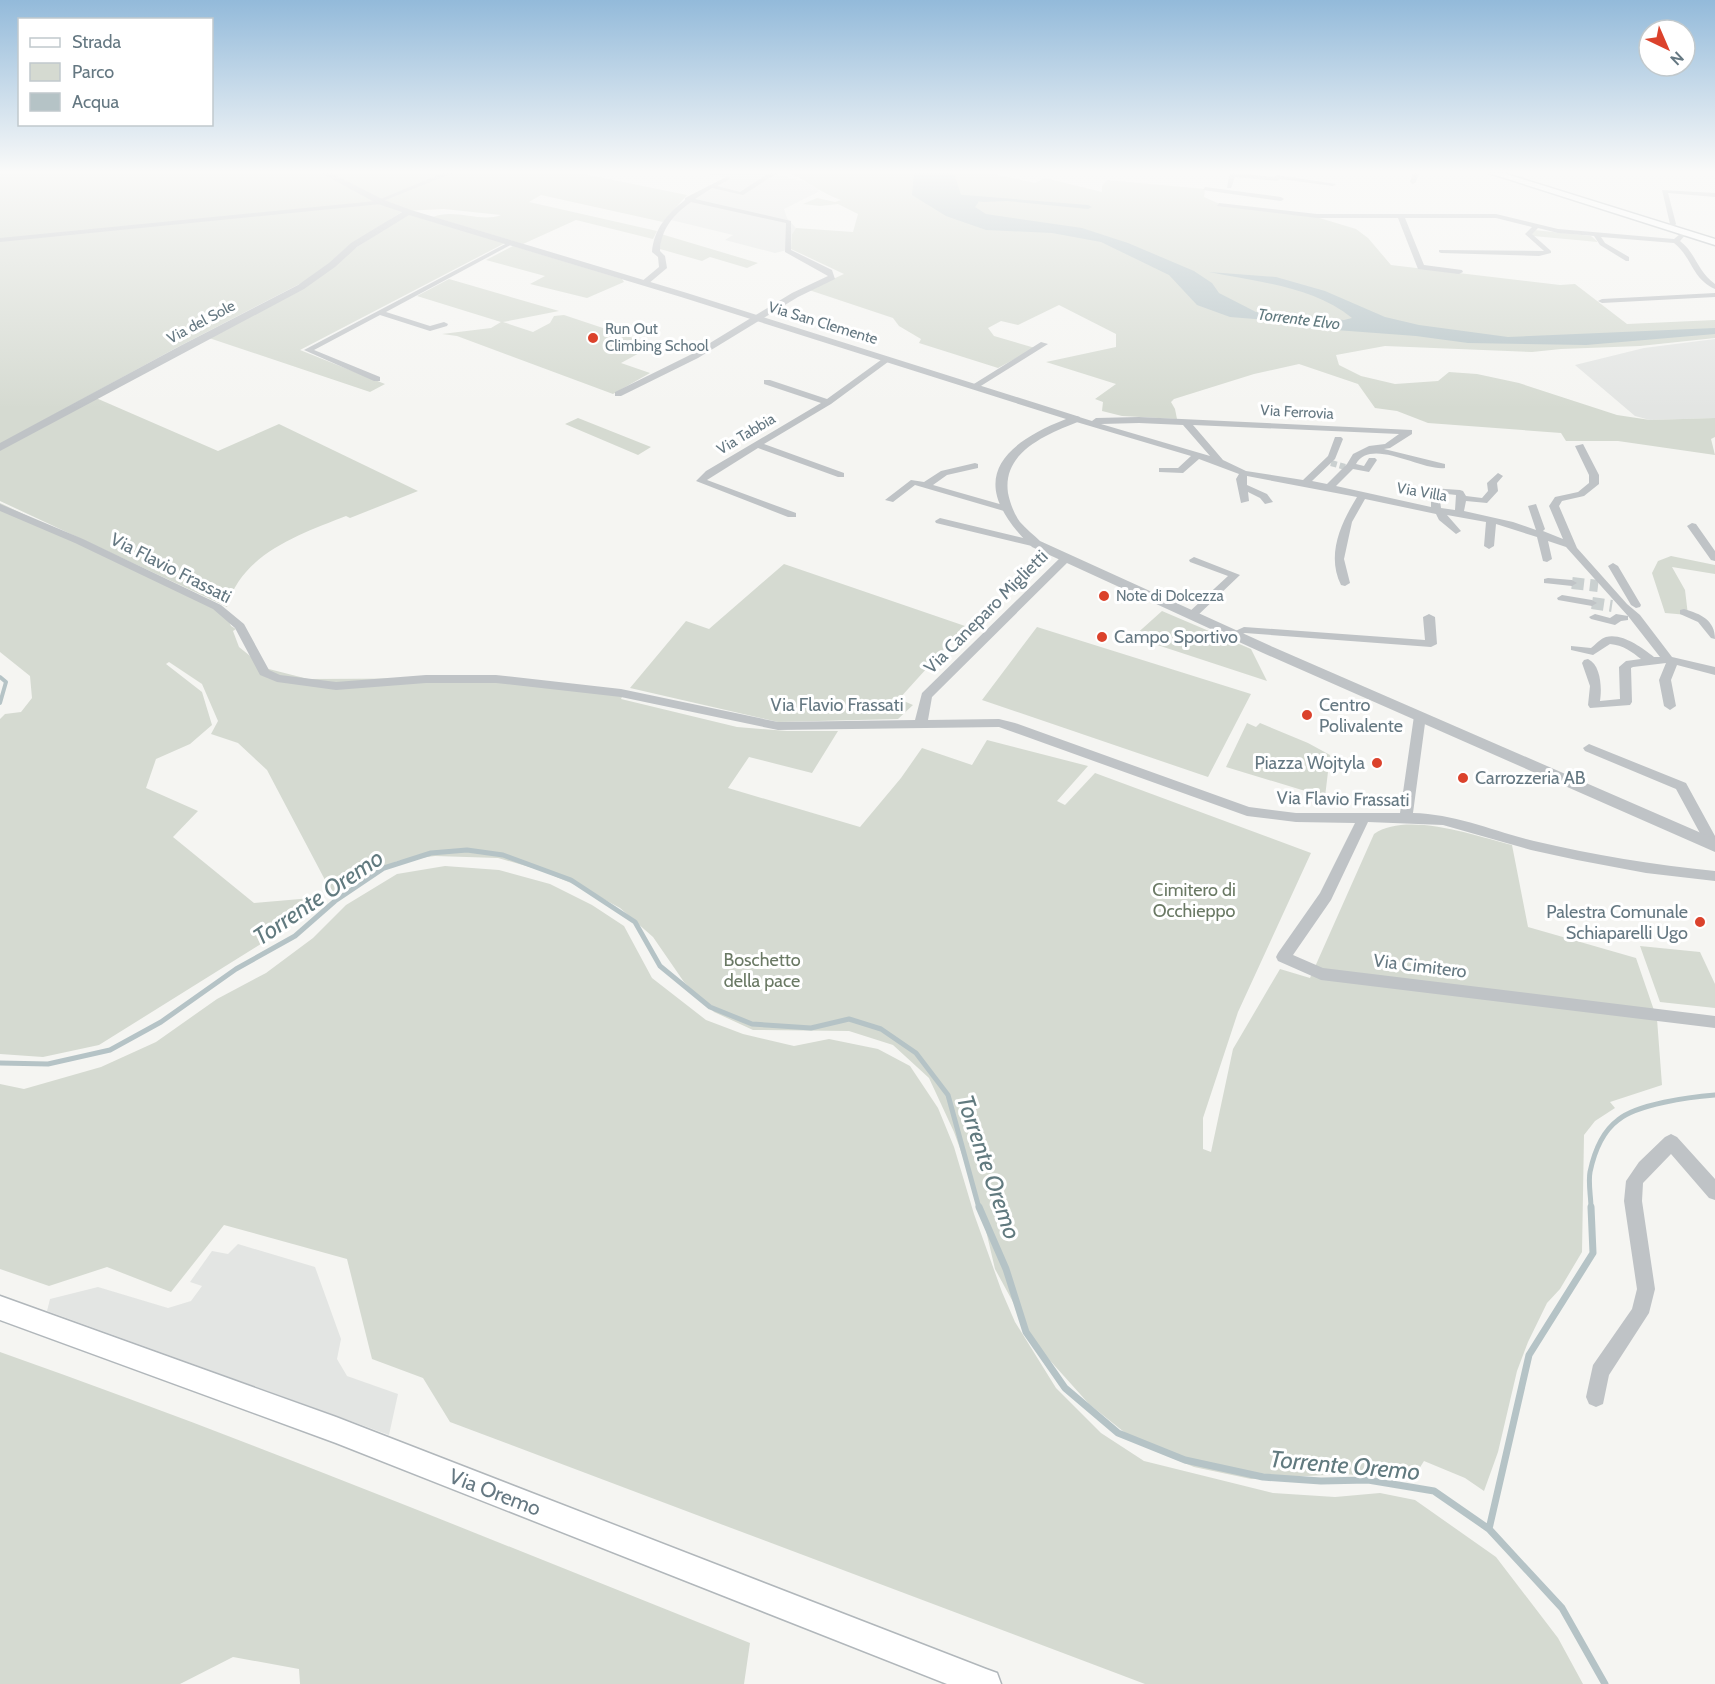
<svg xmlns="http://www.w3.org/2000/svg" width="1715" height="1684" font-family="Cabin,sans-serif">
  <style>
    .built { fill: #e3e5e3 }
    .green { fill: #d5dad1 }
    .water { fill: #b5c3c6 }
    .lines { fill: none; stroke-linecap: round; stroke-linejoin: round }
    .stream-far2 { stroke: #b5c3c6; stroke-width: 4 }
    .stream-far1 { stroke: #b5c3c6; stroke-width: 5 }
    .stream { stroke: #b5c3c6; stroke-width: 7 }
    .canal { fill: #b5c3c6; fill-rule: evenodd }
    .pedestrian-tunnel { stroke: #cad0d0; stroke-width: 6; stroke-dasharray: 6 3; stroke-linecap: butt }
    .minor-tunnel { stroke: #cad0d0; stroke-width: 12; stroke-dasharray: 12 6; stroke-linecap: butt }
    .secondary-casing { stroke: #b1b7bb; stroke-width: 3 }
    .minor { fill: #bfc3c6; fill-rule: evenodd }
    .tertiary { fill: #bfc3c6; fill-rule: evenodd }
    .secondary { fill: #fff; fill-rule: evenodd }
    .poi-dot { fill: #db422c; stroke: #fff; stroke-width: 2 }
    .labels { text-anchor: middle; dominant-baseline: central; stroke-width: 6; stroke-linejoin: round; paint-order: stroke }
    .far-street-label { font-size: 15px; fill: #657882; stroke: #fff }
    .far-poi-label { font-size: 15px; fill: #657882; stroke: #fff; text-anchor: start }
    .far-water-label { font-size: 16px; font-style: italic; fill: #617a7f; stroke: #fff }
    .street-label { font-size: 18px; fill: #657882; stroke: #fff }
    .poi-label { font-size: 18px; fill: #657882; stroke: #fff; text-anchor: start }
    .park-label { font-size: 18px; fill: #6a7964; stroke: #fff }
    .near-street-label { font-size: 21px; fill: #657882; stroke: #fff }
    .near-water-label { font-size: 24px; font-style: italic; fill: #617a7f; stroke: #fff }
  </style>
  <rect width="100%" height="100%" fill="#f5f5f2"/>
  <path class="built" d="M704,173H772L805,182L819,189L818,192L784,209L787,218L796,228L792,234L791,249L775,253L725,240L733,235L671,220L688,201L729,178Z
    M1715,339V418L1650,420L1635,416L1575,365L1644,348Z
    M238,1244L315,1267L341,1339L337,1359L347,1376L398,1394L389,1435L47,1311L50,1299L98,1287L168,1308L191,1301L202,1286L190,1282L212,1251L228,1254Z"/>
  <path class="green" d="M0,173H572L570,175L579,173L687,195L663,222L541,195L529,202L657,231L653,239L576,220L523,244L433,217C455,208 480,223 501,215L444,209L403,211L346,248L317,275L176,348L0,444Z
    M790,173H989L1035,183L1045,178L1102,192V186L1107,180L1205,189L1204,197L1222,205L1313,216L1356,229L1368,238L1391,265L1560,285L1575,284L1627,324L1715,320V338L1640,346L1561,349L1532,352L1385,346L1336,355L1339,365L1361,376L1395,384L1438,381L1449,372L1477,374L1519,383L1617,415L1650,420L1715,418V437L1711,439L1715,455L1618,441H1566L1561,433L1428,423L1397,411L1375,408L1358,384L1299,364L1254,374L1174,399L1171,402L1175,409L1177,419L1122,416L1102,411L1103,402L1095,399L1116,384L1046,362L1116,347V334L1059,305L1018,325L1001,321L988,328L994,336L1035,348L998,368L919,343L921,339L899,326L893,318L809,290L844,274L791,249L792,234L796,228L853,232L858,214L838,204L820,206L803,204L817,198L835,202L841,200C821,193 809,182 790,173Z
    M407,214L505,243L300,350L385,384L370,392L209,338L277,300Z
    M1534,230L1591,236L1598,242L1533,236L1531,232Z
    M661,234L758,263L747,268L710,257L702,261L660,249Z
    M513,246L622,279L624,282L587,298L530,284L545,276L486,260Z
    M449,279L559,311L503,322L533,332L550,323L554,316L564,315L654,345L621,363L650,373L613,394L457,336L442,334L491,328L501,322L417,296Z
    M96,398L218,451L279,424L418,491L350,518L346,516C300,534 241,554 227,607L0,501V450Z
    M578,418L651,447L638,455L565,424Z
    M0,503L224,609L231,626L236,629L233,631L239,647L265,668L308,679L504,678L623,695L621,699L737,727L787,731H838L812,773L749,757L728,788L860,827L901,778L922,748L972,765L987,740L1088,766L1057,801L1065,805L1095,773L1311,853L1238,1012L1203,1118V1149L1211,1152L1233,1049L1280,969L1310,978L1374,834C1407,811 1475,836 1512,845L1528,927L1636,958L1657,1019L1662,1085L1610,1102L1615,1108L1595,1121L1584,1135L1582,1252L1560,1289L1547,1303L1528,1342L1517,1371L1498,1452L1484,1491L1465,1478L1424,1461L1412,1480L1345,1474L1251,1479L1194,1467L1139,1444L1089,1404L1037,1346L995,1269L979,1201L954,1132L929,1078L893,1045L849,1031L753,1030L714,1012L684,982L653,937L620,908L585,889L540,870L498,858L435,856L397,861L353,884L334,897L267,770L238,743L211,734L218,721L202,684L169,662L166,664L202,692L212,725L190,744L156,759L146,788L198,811L173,837L254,903L312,898L293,924L99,1045L43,1057L0,1054V719L5,714L21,712L32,698L30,676L0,652Z
    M1671,556L1715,565V574L1672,567L1685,590L1688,615L1665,613L1652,573L1658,561Z
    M784,564L965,626L899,699L913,705L898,719L778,722L630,688L686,621L709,629Z
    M1162,611L1251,649L1267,681L1133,637Z
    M1037,627L1251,694L1208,777L982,700Z
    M1247,723L1256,727L1260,723L1308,743L1330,755L1325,797L1226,767Z
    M445,866L499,870L550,884L592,905L624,926L652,978L706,1020L743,1034L794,1046L829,1039L878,1049L910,1066L938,1108L954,1147L974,1214L1002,1292L1015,1322L1056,1388L1101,1433L1144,1461L1273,1493L1335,1497L1380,1493L1415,1500L1496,1557L1558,1638L1583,1684H1145L450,1422L423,1378L372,1359L347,1259L224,1225L171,1292L107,1267L49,1286L0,1269V1084L24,1089L101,1067L156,1042L217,999L266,973L313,938L346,905L397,874Z
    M1640,946L1700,952L1715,984V1008L1660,1002Z
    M0,1352C253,1441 501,1544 750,1643L744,1684H300L299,1669L233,1657L180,1684H0Z"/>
  <path class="water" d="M914,173H950L955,176L961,195L978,200V203L975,207L986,214L1082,228L1128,243L1194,271L1212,283L1219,293L1256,312L1344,320L1352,318C1313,286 1257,282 1209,272L1276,277L1325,291L1385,317L1419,325L1508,337L1715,328V334L1586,345L1468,343L1416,336L1309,328L1267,320L1230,317L1197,305L1169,275L1101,242L1052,233L986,230L946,216L912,195Z"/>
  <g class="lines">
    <path class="stream-far2" d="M0,677L6,682L0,703"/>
    <path class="stream-far1" d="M0,1063L48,1064L110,1050L161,1022L236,969L295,936L335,901L384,868L431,853L467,850L503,855L571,880L635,922L660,966L710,1007L752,1024L811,1028L849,1019L881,1029L916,1053L948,1095L979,1208
      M1591,1208C1591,1197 1588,1183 1590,1172C1594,1153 1602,1132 1618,1120C1637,1104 1690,1097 1715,1095"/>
    <path class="stream" d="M979,1207L1006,1269L1026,1332L1065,1388L1118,1433L1185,1460L1263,1477L1321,1481L1368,1480L1434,1491L1489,1529L1562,1608L1605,1684
      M1489,1529L1529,1355L1593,1253L1591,1207"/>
    <path class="canal" d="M952,194L1088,205L1092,207L1088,209L1007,201L983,202L949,198L948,196Z"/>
    <path class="pedestrian-tunnel" d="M1331,463L1345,467"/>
    <path class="minor-tunnel" d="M1572,583L1598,586
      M1592,603L1612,606"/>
    <g class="secondary-casing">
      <path id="secondary" d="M1489,173H1503L1715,239V245Z
        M0,1296L336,1417L986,1669L997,1673L1001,1684H947L336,1443L0,1320Z"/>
    </g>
    <path class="minor" d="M443,173H453L383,201L381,204L0,242V238L376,201Z
      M769,173H777L743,195L712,188L695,199L791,221V250L832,270L835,279L798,297L698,358L621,396H615V392L692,354L792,293L828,276L785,252L786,223L691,202C673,215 661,229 660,251L665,256L667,268L648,284L641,282L659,267L658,257L652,252C654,229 667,214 685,200V198L728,176L730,179L717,186L740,192Z
      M1233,173L1274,177L1277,175L1336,184L1333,186L1280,179L1277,181L1235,177L1231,188H1227L1229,176Z
      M1413,173H1419L1416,182L1413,184L1410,182Z
      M1205,187L1281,197L1284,199L1281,201L1203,190Z
      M1662,190L1715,193V197L1668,193L1676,224L1671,230L1668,228L1670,224Z
      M1219,203L1317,214H1496L1558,229L1674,239L1685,230L1688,232L1680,241C1696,253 1697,271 1715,284V289C1692,279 1692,257 1674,243L1601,237L1605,243L1629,257V261H1626L1600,245L1594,236L1558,233L1538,228L1532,234L1551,251V253L1539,256L1441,253L1439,252V250L1544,251L1525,234L1532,227L1496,218H1405L1424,265L1462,270L1463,272L1459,274L1418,269L1398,218H1317L1217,206Z
      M511,241L516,242L386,312L430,326L444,322L448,324L447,326L430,331L380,315L314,350L380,377V381H374L304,350Z
      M1715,293V297L1602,303L1598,301L1602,299Z
      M1041,342L1048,344L976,389L969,387Z
      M885,357L892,359L831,404L764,444L844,473V477H838L758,448L707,480L796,513V517H788L696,481L706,471L821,403L764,384V380H770L827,399Z
      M1076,416L1092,421L1096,418L1139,417L1412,430V434L1390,448L1384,449L1445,464V468C1421,471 1371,437 1356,464L1364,466L1369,458H1375L1377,460L1369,472L1353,469L1336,486L1431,507V488L1460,490L1463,491L1466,496L1482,498L1488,491L1487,483L1498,473L1503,476L1497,483L1498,491L1487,503L1466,501L1464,511L1513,522L1536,530L1528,506L1536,504L1545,529L1543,531L1563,539L1549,506L1555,497L1578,492L1589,483V475L1575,446L1583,444L1599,475V484L1584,496L1562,501L1559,506L1577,548L1627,604L1640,615L1672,657L1715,667V675L1677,665L1671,680L1676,706L1670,710L1664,706L1659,680L1666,663L1633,667L1631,668L1632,702L1630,705L1590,708L1588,705L1590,686L1582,663L1584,660L1588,659C1601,665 1602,688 1600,701L1620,699L1619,667L1626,661L1641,659C1632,652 1623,645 1610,644L1593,655L1571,650V646L1591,648C1595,645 1601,638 1606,637C1623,633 1642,648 1654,657H1660L1628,616V620L1621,621L1615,625L1591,619L1589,617L1595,614L1610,618L1616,614L1628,616L1566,547L1548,541L1552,559L1547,562L1543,561L1537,537L1496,524L1494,546L1489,549L1484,546L1486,522L1447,515L1461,531L1456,534L1439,520L1436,514L1365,499L1352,522L1344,559L1350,583L1345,586L1341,585C1326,555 1341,523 1357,497L1247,476V485L1267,494L1273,502L1265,504L1260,498L1248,492L1249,501L1241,503L1236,479L1239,474L1199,459L1183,473L1159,472V468H1178L1191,456L1073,421L1072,419ZM1139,423L1183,425L1210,456L1101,424ZM1193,425L1399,434L1385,444L1369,446L1353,454L1347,464L1327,484L1312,481L1335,459L1343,439L1341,437H1335L1328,456L1303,480L1246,471L1223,460ZM1439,493L1456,495L1455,510L1441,508Z
      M975,463L978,464V468L947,475L933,485L1010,507V511H1004L915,485L893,502L885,500L911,480L924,482L941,471Z
      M0,504L83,539L221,605L244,624L269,670L280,675L336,682L426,675H496L621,689L778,722L915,720L922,693L1061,557H1069V561L932,697L928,720L999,719L1015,723L1249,807L1296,813H1400L1414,716L1416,713H1424L1426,716L1413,813C1456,814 1493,831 1534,841C1593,855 1654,865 1715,871V881L1646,873L1577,860L1531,850L1443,825L1368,822L1331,900L1293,955L1323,968L1715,1016V1028L1321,980L1278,961L1276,957L1278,953L1320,893L1355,823L1296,822L1247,816L999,727L778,730L621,697L496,683H426L336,690L277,682L260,675L235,628L213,609L75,543L0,511Z
      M940,518L1040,542L1041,544L1036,547L936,523L935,521Z
      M1692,523L1696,524L1715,551V561L1711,560L1687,526Z
      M1194,557L1240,575L1196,617H1188V613L1228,576L1190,562L1189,560Z
      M1613,563L1618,566L1641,605L1640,607L1636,608L1631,605L1608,566Z
      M1548,578L1572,580L1577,583L1572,586L1544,583V579Z
      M1562,595L1592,600L1597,603L1592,606L1558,600L1557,598Z
      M1684,609C1701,614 1715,620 1715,639L1711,638L1698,622L1680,614V610Z
      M1429,614L1435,617L1437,644L1431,647L1245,633L1235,637L1229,634L1244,627L1425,640L1423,617Z
      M1589,744L1686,783L1715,836V849L1708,848L1676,789L1585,751L1583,748Z
      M1671,1134L1677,1137L1715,1179V1200L1709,1198L1671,1154L1643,1183L1642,1201L1655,1289L1649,1313L1609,1375L1603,1404L1596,1407L1589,1404L1586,1397L1593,1365L1632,1309L1637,1289L1624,1201L1626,1181L1639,1162L1665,1137Z"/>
    <path class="tertiary" d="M321,173H331L384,200L411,210L687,293L1080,417V421C1048,434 1002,451 1008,493C1010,503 1014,514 1020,522C1026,529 1034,535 1040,541L1273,647L1715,839V852L1263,653L1032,547C969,486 992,448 1066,419L681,297L409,215L357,247L335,267L304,289L0,451V443L180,346L298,285L329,263L351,243L402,212L378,204Z"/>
    <use href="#secondary" class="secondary"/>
  </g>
  <linearGradient id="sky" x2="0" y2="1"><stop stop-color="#93bada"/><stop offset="0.42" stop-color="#fafaf9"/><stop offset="1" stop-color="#fafaf9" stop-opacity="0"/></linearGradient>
  <rect width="1715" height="409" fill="url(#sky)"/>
  <g class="poi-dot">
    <circle cx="593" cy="338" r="6"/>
    <circle cx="1104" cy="596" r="6"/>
    <circle cx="1102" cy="637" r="6"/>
    <circle cx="1307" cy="715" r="6"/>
    <circle cx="1377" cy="763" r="6"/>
    <circle cx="1463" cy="778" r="6"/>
    <circle cx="1700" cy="922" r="6"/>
  </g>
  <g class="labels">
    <g class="far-street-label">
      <text transform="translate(201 322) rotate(-28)">Via del Sole</text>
      <text transform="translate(823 323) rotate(17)">Via San Clemente</text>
      <text transform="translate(1297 412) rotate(3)">Via Ferrovia</text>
      <text transform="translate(746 434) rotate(-31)">Via Tabbia</text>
      <text transform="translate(1422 492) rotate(10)">Via Villa</text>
    </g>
    <g class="far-poi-label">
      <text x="605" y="329">Run Out<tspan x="605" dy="17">Climbing School</tspan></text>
      <text x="1116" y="596">Note di Dolcezza</text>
    </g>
    <g class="far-water-label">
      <text transform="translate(1299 319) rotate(7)">Torrente Elvo</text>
    </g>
    <g class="street-label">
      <text transform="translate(171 568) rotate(27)">Via Flavio Frassati</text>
      <text transform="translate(986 612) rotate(-45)">Via Caneparo Miglietti</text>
      <text x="837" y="705">Via Flavio Frassati</text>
      <text transform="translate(1343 799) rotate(1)">Via Flavio Frassati</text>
      <text transform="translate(1420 966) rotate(7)">Via Cimitero</text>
    </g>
    <g class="poi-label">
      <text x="1114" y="637">Campo Sportivo</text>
      <text x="1319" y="705">Centro<tspan x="1319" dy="21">Polivalente</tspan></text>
      <text x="1365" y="763" text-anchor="end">Piazza Wojtyla</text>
      <text x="1475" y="778">Carrozzeria AB</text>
      <text x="1688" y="912" text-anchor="end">Palestra Comunale<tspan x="1688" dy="21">Schiaparelli Ugo</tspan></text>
    </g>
    <g class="park-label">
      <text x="1194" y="890">Cimitero di<tspan x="1194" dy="21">Occhieppo</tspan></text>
      <text x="762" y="960">Boschetto<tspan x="762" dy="21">della pace</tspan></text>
    </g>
    <g class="near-street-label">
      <text transform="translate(495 1492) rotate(21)">Via Oremo</text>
    </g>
    <g class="near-water-label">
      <text transform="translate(318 897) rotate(-34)">Torrente Oremo</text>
      <text transform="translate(989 1167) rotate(71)">Torrente Oremo</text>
      <text transform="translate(1345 1465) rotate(5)">Torrente Oremo</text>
    </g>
  </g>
  <rect x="18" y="18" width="195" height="108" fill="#ffffff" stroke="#c1c9cd" stroke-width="1.5"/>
  <rect x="30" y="38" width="30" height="9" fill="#ffffff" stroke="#c1c9cd" stroke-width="1.5"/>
  <text x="72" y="48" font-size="18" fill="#657882">Strada</text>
  <rect x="30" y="63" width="30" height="18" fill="#d5dad1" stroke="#c1c9cd" stroke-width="1.5"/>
  <text x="72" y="78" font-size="18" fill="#657882">Parco</text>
  <rect x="30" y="93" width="30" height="18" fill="#b5c3c6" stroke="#c1c9cd" stroke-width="1.5"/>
  <text x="72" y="108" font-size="18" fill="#657882">Acqua</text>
  <g transform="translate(1667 48) rotate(136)"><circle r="28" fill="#ffffff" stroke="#c1c9cd" stroke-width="1.5"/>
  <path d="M0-4.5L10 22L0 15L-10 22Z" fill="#db422c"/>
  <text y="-9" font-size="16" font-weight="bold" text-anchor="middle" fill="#657882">N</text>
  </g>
</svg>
